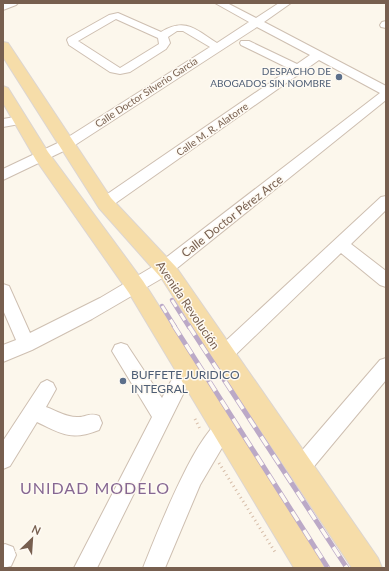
<svg xmlns="http://www.w3.org/2000/svg" width="389" height="571" font-family="Lato,sans-serif">
  <style>
    .lines { fill: none; stroke-linecap: round; stroke-linejoin: round }
    .minor-casing { stroke: #cebfb1; stroke-width: 2 }
    .major-casing { stroke: #dcd5d1; stroke-width: 2 }
    .path { stroke: #d6bca7; stroke-width: 3; stroke-dasharray: 1 3.5; stroke-linecap: butt }
    .minor { fill: #fff; fill-rule: evenodd }
    .major { fill: #f6dda9; fill-rule: evenodd }
    .rail-far1-casing { stroke: #bba9c7; stroke-width: 4.5 }
    .rail-casing { stroke: #bba9c7; stroke-width: 5 }
    .rail-far1 { stroke: #fefaf3; stroke-width: 3; stroke-dasharray: 8; stroke-linecap: butt }
    .rail { stroke: #fefaf3; stroke-width: 3.5; stroke-dasharray: 11; stroke-linecap: butt }
    .service-dot { fill: #5c6f8a; stroke: #fefaf3; stroke-width: 1.5 }
    .labels { text-anchor: middle; dominant-baseline: central; stroke-width: 3; stroke-linejoin: round; paint-order: stroke }
    .far-service-label { font-size: 10px; fill: #4e5e75; stroke: #fefaf3; text-anchor: end }
    .far-street-label { font-size: 10px; fill: #775f4f; stroke: #fefaf3 }
    .street-label { font-size: 12px; fill: #775f4f; stroke: #fefaf3 }
    .service-label { font-size: 12px; fill: #4e5e75; stroke: #fefaf3; text-anchor: start }
    .near-neighbourhood-label { font-size: 16px; letter-spacing: 1px; fill: #866792; stroke: #fefaf3 }
  </style>
  <rect width="100%" height="100%" fill="#fcf7ec"/>
  <g class="lines">
    <g class="minor-casing">
      <path id="minor" d="M18,3L16,5L3,10V4Z
        M215,3H227L256,18L279,3H291L264,22L386,86V100L171,273L92,319L32,350L3,362V345L16,340L3,310V284L9,286L30,333L100,298L159,263L380,93L319,60L110,207L105,208L100,207L98,203L100,199L290,69L241,45L240,43L241,41H249L297,64L310,55L257,27L72,147L3,180V169L62,141L210,47L183,31H177L168,37L170,43L166,49L130,72L120,74L110,72L69,45L67,40L68,38L109,15L118,13L161,32C186,17 196,30 217,43L249,22ZM116,19L158,38L159,44L120,68L78,41Z
        M386,21V28L381,27L380,25L382,22Z
        M21,116L25,117L27,120L25,123L3,127V119Z
        M386,196V210L351,244L386,271V287L380,285L341,253L229,361L223,363L217,361L214,355L217,349L381,197Z
        M121,343L127,345L162,398L180,364L186,361L192,364L195,370L97,568H74L152,417L112,351L115,345Z
        M386,358V380L306,476L299,479L292,476L289,469L292,462L380,360Z
        M47,380L53,383L56,389L46,407C57,411 66,417 77,417C86,418 88,412 99,416L102,423L99,430C71,441 62,434 37,422L10,466L3,469V441L41,383Z
        M223,419L230,422L233,429L200,485L165,568H143C155,538 196,431 223,419Z
        M5,544L13,547L16,555L11,566L3,568V545Z"/>
    </g>
    <g class="major-casing">
      <path id="major" d="M3,42L8,43L111,198L176,267L378,558L382,568H352L215,362L162,279L99,208L3,57Z
        M3,86L8,88L48,152L143,281L320,558L324,568H294L129,293L36,160L3,103Z"/>
    </g>
    <path class="path" d="M195,419L201,431
      M219,463L275,552"/>
    <use href="#minor" class="minor"/>
    <use href="#major" class="major"/>
    <g class="rail-far1-casing">
      <path id="rail-far1" d="M172,300L189,327
        M162,306L175,327"/>
    </g>
    <g class="rail-casing">
      <path id="rail" d="M174,326L328,568
        M189,326L347,568"/>
    </g>
    <use href="#rail-far1" class="rail-far1"/>
    <use href="#rail" class="rail"/>
  </g>
  <g class="service-dot">
    <circle cx="339" cy="77" r="4"/>
    <circle cx="123" cy="381" r="4"/>
  </g>
  <g class="labels">
    <g class="far-service-label">
      <text x="331" y="71">DESPACHO DE<tspan x="331" dy="12">ABOGADOS SIN NOMBRE</tspan></text>
    </g>
    <g class="far-street-label">
      <text transform="translate(146 92) rotate(-33)">Calle Doctor Silverio García</text>
      <text transform="translate(212 129) rotate(-35)">Calle M. R. Alatorre</text>
    </g>
    <g class="street-label">
      <text transform="translate(232 216) rotate(-38)">Calle Doctor Pérez Arce</text>
      <text transform="translate(188 305) rotate(56)">Avenida Revolución</text>
    </g>
    <g class="service-label">
      <text x="131" y="374">BUFFETE JURIDICO<tspan x="131" dy="14">INTEGRAL</tspan></text>
    </g>
    <g class="near-neighbourhood-label">
      <text x="95" y="487">UNIDAD MODELO</text>
    </g>
  </g>
  <rect width="389" height="571" fill="none" stroke="#775f4f" stroke-width="8"/>
  <g transform="translate(32 539) rotate(25)" stroke="#fefaf3" stroke-width="3" paint-order="stroke">
  <path d="M0-3L7 15L0 10L-7 15Z" fill="#775f4f"/>
  <text y="-6" font-size="11" font-weight="bold" text-anchor="middle" fill="#775f4f">N</text>
  </g>
</svg>
